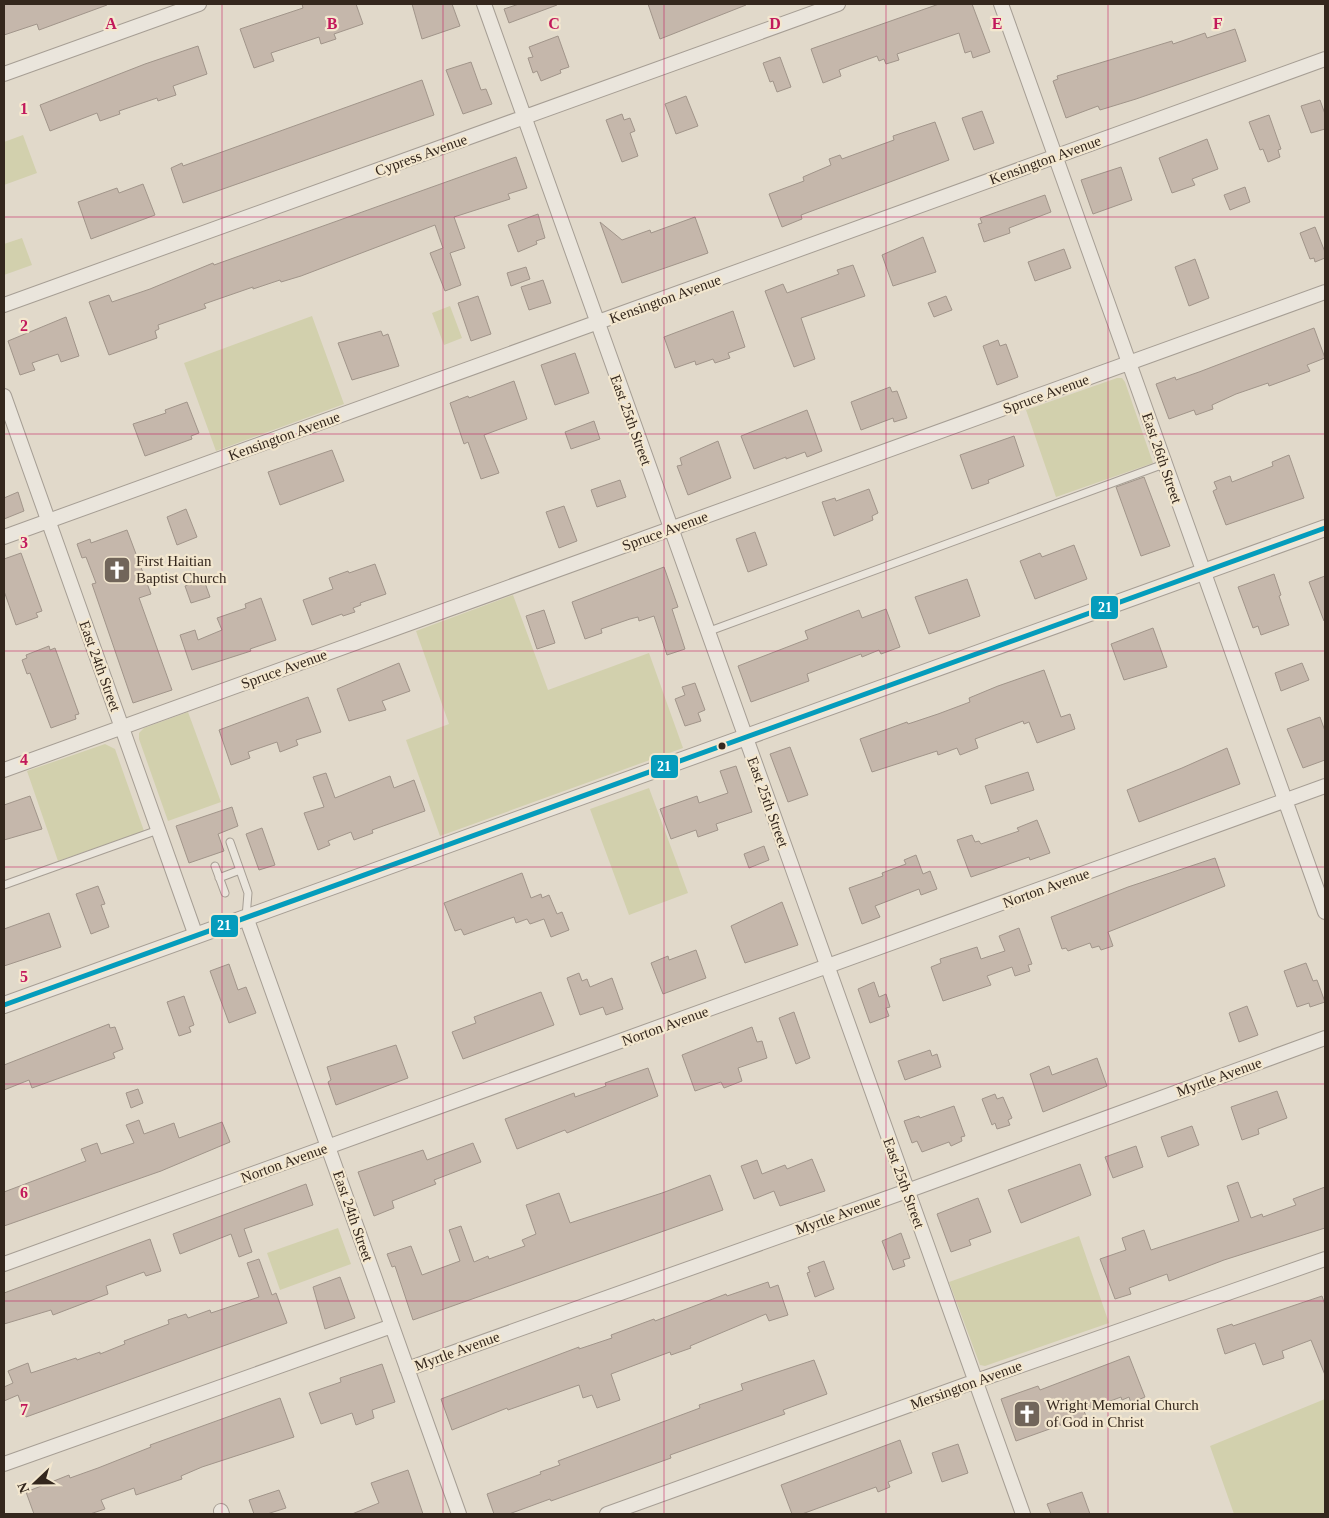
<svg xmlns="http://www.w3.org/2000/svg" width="1329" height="1518" viewBox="0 0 1329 1518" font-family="Georgia,serif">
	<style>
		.green { fill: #d2d0ad }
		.building { fill: #c5b7ab; stroke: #a1958a }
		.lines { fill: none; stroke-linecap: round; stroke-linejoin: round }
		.service-casing { stroke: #a69e94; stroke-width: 9 }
		.minor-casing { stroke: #a69e94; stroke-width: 16 }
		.tertiary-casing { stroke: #a69e94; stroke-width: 18 }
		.service { stroke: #eae5dc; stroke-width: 7 }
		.minor { stroke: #eae5dc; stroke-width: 14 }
		.tertiary { stroke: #eae5dc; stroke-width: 16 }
		.bus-1-casing { stroke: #f3e7cf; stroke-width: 9 }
		.bus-1 { stroke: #059cbc; stroke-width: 5 }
		.grid { fill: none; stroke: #c2185b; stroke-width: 1; stroke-opacity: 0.55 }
		.bus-dot { fill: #34271d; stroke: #f3e7cf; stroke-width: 2 }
		.labels { text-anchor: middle; stroke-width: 4.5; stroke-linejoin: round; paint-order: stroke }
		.street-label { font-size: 15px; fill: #34271d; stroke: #f3e7cf }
		.poi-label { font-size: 15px; fill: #34271d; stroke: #f3e7cf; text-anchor: start }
		.grid-label { font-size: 16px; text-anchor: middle; font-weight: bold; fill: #c2185b; stroke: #f3e7cf; stroke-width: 4.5; stroke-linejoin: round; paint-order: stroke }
		.line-badge { stroke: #f3e7cf; stroke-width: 2 }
		.badge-label { font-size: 14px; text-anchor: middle; font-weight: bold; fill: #fff }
	</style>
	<rect width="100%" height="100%" fill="#e1d9ca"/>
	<path class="green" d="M23 135 37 173 4 185V142Z
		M22 238 32 265 4 275V244Z
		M450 306 462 338 444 345 432 313Z
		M312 316 344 404 216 451 184 363Z
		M1117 378H1122L1125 382 1153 463 1056 497 1026 410Z
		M513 595 548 690 649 653 683 748 440 836 406 740 449 724 416 631Z
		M188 712 221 802 168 821 139 739V733L144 728Z
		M105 744 115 749 144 831 58 861 27 771Z
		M649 788 688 893 629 915 590 809Z
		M338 1228 351 1264 280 1290 267 1253Z
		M1079 1236 1109 1323 985 1366 980 1365 949 1282Z
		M1325 1399V1514H1234L1210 1446Z"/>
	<path class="building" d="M4 4H107V5L39 30 37 24 4 35Z
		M302 4H356L363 24 334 34 336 39 321 44 319 37 271 53 274 61 254 68 240 29 303 8Z
		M412 4H452L460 26 422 39Z
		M519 4H557V5L509 23 504 9Z
		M648 4H746V5L660 39Z
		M939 4H972L990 52 973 58 971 51 965 53 959 33 897 54 899 60 886 64 884 59 879 61 877 56 852 65 839 70 841 76 823 83 811 49Z
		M1235 29 1246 61 1136 99 1100 110 1098 106 1066 118 1053 81 1058 79 1057 76 1172 41 1173 44 1205 33 1207 38Z
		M558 36 569 67 560 70 561 73 541 81 537 71 533 73 528 58 533 57 529 47Z
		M198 46 207 74 173 86 176 95 158 101 157 98 119 111 120 114 100 121 97 113 50 131 40 105 145 64Z
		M780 57 791 87 777 92 773 81 770 82 763 63Z
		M471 62 481 90 486 89 492 104 463 114 446 70Z
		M422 80 434 115 183 203 171 168 182 163 183 166Z
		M686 96 698 126 676 134 665 104Z
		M1320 100 1325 114V129L1311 133 1301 106Z
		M982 111 994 143 974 150 962 118Z
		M622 114 624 120 630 118 635 131 630 133 638 156 622 162 606 120Z
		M1269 115 1281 149 1278 150 1280 157 1268 162 1263 149 1260 150 1249 122Z
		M935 122 949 160 801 215 802 219 782 227 769 194 804 181 803 177 831 165 829 159 840 155 842 159 894 140 893 136Z
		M1207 139 1218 169 1192 179 1195 185 1172 193 1159 158Z
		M516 157 527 188 508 194 510 199 454 217 465 248 450 253 461 285 445 291 430 253 443 248 435 225 301 276 281 282 280 280 253 289V287L204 304 206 308 158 325 159 329 155 331 157 338 109 355 89 302 109 295 112 302 150 289 213 263 214 265Z
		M1121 167 1132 200 1093 214 1081 180Z
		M143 184 155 215 91 239 78 202 117 188 119 193Z
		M1245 187 1250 202 1230 210 1224 195Z
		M1045 195 1051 212 1009 228 1010 233 984 242 978 224 982 223 980 218Z
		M538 214 545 238 536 241 537 244 518 252 508 225Z
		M695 217 708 253 622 283 600 222 622 240 650 230 651 233Z
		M1315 227 1325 252V258L1315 262 1314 258 1310 259 1300 233Z
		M923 237 936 272 893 286 882 255Z
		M1064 249 1071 268 1035 281 1028 262Z
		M1195 259 1209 298 1189 306 1175 267Z
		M853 265 865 296 801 318 815 359 794 367 765 291 783 284 787 293 839 274 837 270Z
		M526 267 530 279 511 286 507 273Z
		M543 280 551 303 529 310 521 287Z
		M478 296 491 334 471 341 458 303Z
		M946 296 952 310 934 317 928 303Z
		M733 311 745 347 728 353 730 358 715 363 713 359 696 365 695 361 675 368 664 337Z
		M66 317 79 356 61 362 58 354 32 363 35 370 20 375 8 341Z
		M1314 328 1325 358 1307 365 1310 371 1269 386 1268 383 1236 394 1212 405 1213 409 1196 415 1194 410 1169 419 1156 384 1175 377 1176 380 1199 372Z
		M381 331 383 336 388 334 399 366 352 380 338 343Z
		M998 340 1000 346 1006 344 1018 377 997 385 983 346Z
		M575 353 589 393 555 405 541 365Z
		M514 381 527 419 484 435 499 473 481 479 468 442 464 444 450 403 468 396 469 398Z
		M890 387 892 392 897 391 907 418 894 422 893 418 861 430 851 402Z
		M187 402 199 433 191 436 192 439 145 456 133 424 166 413 165 410Z
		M807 410 822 451 807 457 805 452 786 459V457L754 469 741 436Z
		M594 421 600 439 571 449 565 432Z
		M1014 436 1024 466 988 480 989 483 972 489 960 455Z
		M718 441 731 478 688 495 677 466 682 465 680 458Z
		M332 450 344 481 280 505 268 472Z
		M1289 455 1304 498 1226 525 1213 491 1217 489 1214 482 1230 476 1232 482 1273 466 1272 462Z
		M1144 477 1170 546 1141 556 1116 487Z
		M620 480 626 497 597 507 591 490Z
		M869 489 878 513 872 516 873 520 834 536 822 502 835 498 836 501Z
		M18 492 24 511 4 519V498Z
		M564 506 577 541 559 548 546 512Z
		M186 509 197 537 177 545 167 517Z
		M127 530 151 594 139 598 172 690 133 703 92 584 96 583 86 557 82 558 77 544 90 539 91 543Z
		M755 532 767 565 748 572 736 539Z
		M1074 545 1087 579 1035 599 1020 561 1040 553 1042 557Z
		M21 553 42 611 36 613 38 617 16 625 4 591V559Z
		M375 564 386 594 360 603 361 605 353 608 355 612 343 616 342 614 312 625 303 600 333 589 329 578 348 571 349 573Z
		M664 567 678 607 672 609 685 649 667 655 654 616 639 621 638 617 630 619 601 629 602 633 585 639 572 602Z
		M1274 574 1281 595 1279 596 1289 625 1261 635 1258 626 1253 628 1238 587Z
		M1325 576V621H1324L1309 582Z
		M967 579 980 616 929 634 915 597Z
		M204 580 210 597 191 603 185 586Z
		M261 598 276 640 250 649 251 651 192 670 180 635 195 630 198 640 222 630 217 618 246 608 245 604Z
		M886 609 900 647 881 654 879 650 862 657 861 654 807 674 809 681 751 702 738 666 808 639 805 631 859 610 862 618Z
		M544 610 555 643 537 649 526 616Z
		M1153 628 1167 667 1124 680 1111 644Z
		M49 646 50 650 55 648 79 714 75 715 76 719 51 728 30 673 27 674 22 660 27 658 26 655Z
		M399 663 410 691 382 701 386 710 349 721 337 689Z
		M1302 663 1309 680 1281 691 1275 673Z
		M1044 670 1061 717 1070 714 1075 729 1037 743 1029 722 1024 724 1023 721 975 739 978 748 960 755 957 748 938 755 937 751 872 772 860 739 907 722 908 724 938 714 970 702 969 698 998 686Z
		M695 683 705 710 698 713 701 721 685 726 675 699 685 695 682 687Z
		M308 697 321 732 296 740 298 745 280 752 277 742 248 752 250 758 231 765 219 730Z
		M1320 717 1325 731V760L1303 768 1287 729Z
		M790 747 808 795 788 802 770 754Z
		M1227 748 1240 784 1139 822 1127 790 1182 768Z
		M736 766 752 812 716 824 718 830 698 837 696 830 671 839 660 809 697 796 699 803 728 793 720 771Z
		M1028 772 1034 790 991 804 985 786Z
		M326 773 335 798 390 776 394 788 414 780 425 811 372 830 373 833 354 840 351 832 328 841 330 845 318 850 304 813 324 807 313 777Z
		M30 796 42 829 4 840V805Z
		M232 807 238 826 218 834 224 851 189 863 176 826Z
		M1037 820 1050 853 1030 860 1029 857 971 877 957 840 972 835 975 842 979 841 981 844 1019 831 1017 828Z
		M262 828 275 865 259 870 246 834Z
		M764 846 769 860 749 868 744 854Z
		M916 855 923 874 930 871 937 889 921 895 919 889 875 906 880 917 862 924 849 888 883 876 882 873 906 864 904 860Z
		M1215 858 1225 886 1108 932 1113 946 1101 950 1099 946 1092 948 1090 943 1068 951 1066 948 1062 949 1051 917 1128 887Z
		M522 873 531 898 541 894 542 898 549 895 557 914 562 912 569 930 551 937 544 919 530 924 527 919 516 923 514 917 464 935 461 929 455 931 444 903Z
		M98 886 105 904 101 905 109 927 91 934 76 894Z
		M782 902 798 945 745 963 731 926Z
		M49 913 61 947 4 966V929Z
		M1019 928 1032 964 1028 965 1030 971 1015 976 1012 967 987 976 991 985 943 1001 931 967 941 963 940 959 977 947 981 959 1005 951 999 936Z
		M696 950 706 978 663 994 651 963 668 956 669 960Z
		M1306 963 1313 981 1317 980 1325 1002 1310 1007 1309 1003 1297 1007 1284 971Z
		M229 964 238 990 246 987 256 1013 229 1023 210 971Z
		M579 973 582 981 587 979 590 987 612 978 623 1009 606 1015 603 1007 580 1015 567 978Z
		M874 982 879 997 886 994 890 1007 886 1008 889 1016 870 1023 858 989Z
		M541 992 554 1025 463 1059 452 1032 476 1023 474 1017Z
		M184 996 194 1025 189 1027 191 1032 179 1036 167 1002Z
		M1247 1006 1258 1035 1239 1042 1229 1013Z
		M794 1012 810 1058 796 1064 779 1018Z
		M109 1024 110 1028 115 1027 123 1049 113 1053 115 1058 32 1088 29 1080 4 1090V1065Z
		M752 1027 757 1042 762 1041 767 1058 738 1068 742 1081 724 1088 721 1082 695 1091 682 1055Z
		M396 1045 408 1078 336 1105 328 1082 331 1080 327 1067Z
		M930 1050 932 1056 937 1054 941 1067 905 1080 898 1061Z
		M1097 1058 1107 1086 1043 1112 1030 1074 1049 1066 1052 1075Z
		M648 1068 658 1096 567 1133 565 1130 517 1149 505 1119 574 1093 575 1097 606 1086 605 1083Z
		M138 1089 143 1103 131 1108 126 1093Z
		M1277 1091 1287 1118 1258 1129 1259 1134 1242 1140 1231 1107Z
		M995 1094 997 1099 1003 1097 1012 1118 1008 1120 1010 1125 997 1129 995 1123 992 1125 982 1099Z
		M954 1106 965 1136 961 1137 962 1141 951 1146 949 1142 922 1152 917 1141 912 1143 904 1121 919 1116 920 1118Z
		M139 1120 144 1134 174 1123 179 1138 222 1122 230 1142 161 1171 4 1226V1192L86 1161 81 1149 97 1143 101 1154 134 1143 126 1125Z
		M1192 1126 1199 1145 1168 1157 1161 1137Z
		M473 1143 481 1162 434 1180 436 1184 392 1201 394 1208 374 1216 358 1172 423 1150 427 1160Z
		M1136 1146 1143 1167 1113 1178 1105 1157Z
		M812 1159 825 1191 780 1206 774 1191 754 1199 741 1166 757 1160 762 1174 785 1165 787 1169Z
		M1080 1164 1091 1195 1021 1223 1008 1190Z
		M710 1175 723 1210 413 1320 395 1266 392 1267 387 1254 411 1246 422 1275 460 1261 449 1230 461 1226 474 1262 488 1256 489 1259 525 1246 522 1240 536 1234 526 1205 559 1193 570 1223 662 1193Z
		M1238 1182 1251 1218 1262 1214 1263 1217 1296 1205 1293 1199 1325 1187V1228L1224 1260 1169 1281 1167 1274 1129 1288 1131 1294 1115 1299 1100 1259 1126 1250 1122 1238 1144 1230 1151 1250 1239 1221 1227 1186Z
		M306 1184 313 1205 244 1229 252 1252 239 1257 231 1234 180 1254 173 1234Z
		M978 1198 991 1232 969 1240 971 1245 951 1252 937 1214Z
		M901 1233 910 1258 903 1260 905 1266 893 1270 882 1241Z
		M150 1239 161 1271 146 1276 144 1272 106 1286 108 1294 53 1315 51 1310 4 1324V1293Z
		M259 1259 272 1295 276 1293 287 1323 26 1417 18 1395 4 1401V1387L13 1383 8 1371 28 1363 31 1373 76 1358 77 1360 100 1352V1354L125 1344 124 1341 169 1324 168 1320 186 1314 188 1318 210 1310 211 1313 259 1297 247 1263Z
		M824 1261 834 1289 815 1297 807 1273 810 1272 808 1267Z
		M340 1277 355 1318 325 1329 313 1287Z
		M768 1282 770 1288 778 1285 788 1315 769 1321 766 1314 690 1346 691 1348 671 1355 670 1352 611 1374 620 1400 597 1408 592 1395 583 1398 579 1385 508 1410 507 1408 452 1430 441 1399 579 1347V1349L612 1338 611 1335 654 1319 655 1321 726 1294 727 1296Z
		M1322 1296 1325 1305V1375L1311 1340 1282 1351 1284 1358 1263 1365 1255 1343 1225 1354 1217 1329 1232 1324 1233 1326Z
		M1129 1356 1145 1397 1131 1403 1129 1397 1122 1400 1121 1397 1084 1411 1086 1416 1016 1441 1001 1399 1038 1386 1040 1390Z
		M814 1360 827 1394 783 1410 785 1414 670 1455 671 1458 551 1501 550 1499 509 1514H494L487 1494 541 1474 540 1472 560 1465 558 1461 700 1408 699 1405 743 1390 741 1384Z
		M382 1364 395 1402 372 1410 374 1418 356 1425 352 1413 321 1424 309 1393 341 1382 340 1378Z
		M280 1398 294 1437 202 1467 181 1476 182 1479 136 1495 134 1488 101 1500 105 1509 90 1514H34L26 1492 69 1475 70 1478 98 1468 151 1447 150 1445Z
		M900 1440 912 1473 888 1482 890 1487 878 1492 876 1487 802 1514H792L781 1485Z
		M958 1444 968 1473 942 1482 932 1453Z
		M408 1470 423 1514H352L379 1503 371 1483Z
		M279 1490 286 1508 267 1514H254L249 1500Z
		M1082 1492 1090 1514H1051L1047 1504Z"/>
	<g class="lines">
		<g class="service-casing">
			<path id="service" d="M707 632 1164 464
				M230 842 248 893 246 917
				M215 866 225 893
				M219 878 240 870
				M4 885 158 830"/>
		</g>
		<g class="minor-casing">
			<path id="minor" d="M484 4 1023 1514
				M1001 4 1325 912
				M4 74 199 4
				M4 305 838 4
				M4 396 196 936
				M4 537 1325 59
				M4 770 1325 292
				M246 917 459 1514
				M4 1264 1325 786
				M407 1369 907 1191 1325 1038
				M4 1464 392 1326
				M221 1511 222 1514
				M607 1514 976 1381 1325 1259"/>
		</g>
		<g class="tertiary-casing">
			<path id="tertiary" d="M4 1005 1325 528"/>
		</g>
		<use href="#service" class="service"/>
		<use href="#minor" class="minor"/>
		<use href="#tertiary" class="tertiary"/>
		<g class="bus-1-casing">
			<path id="bus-1" d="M4 1005 1325 528"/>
		</g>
		<use href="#bus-1" class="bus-1"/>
	</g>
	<path class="grid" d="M222 4V1514M443 4V1514M664 4V1514M886 4V1514M1108 4V1514M4 217H1325M4 434H1325M4 651H1325M4 867H1325M4 1084H1325M4 1301H1325"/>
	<defs>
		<g id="church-square" transform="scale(1.4375)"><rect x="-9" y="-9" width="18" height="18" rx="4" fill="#71655a" stroke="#f3e7cf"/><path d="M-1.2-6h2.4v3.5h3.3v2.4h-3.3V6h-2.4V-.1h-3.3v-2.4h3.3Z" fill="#fff"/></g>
	</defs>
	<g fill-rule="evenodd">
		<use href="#church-square" x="117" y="570"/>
		<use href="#church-square" x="1027" y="1414"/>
	</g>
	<circle class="bus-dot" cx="722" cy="746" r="4.5"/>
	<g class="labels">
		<g class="street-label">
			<text transform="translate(421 155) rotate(-20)" y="5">Cypress Avenue</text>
			<text transform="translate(1045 160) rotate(-20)" y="5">Kensington Avenue</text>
			<text transform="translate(665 299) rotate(-20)" y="5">Kensington Avenue</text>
			<text transform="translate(1046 394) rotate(-20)" y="5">Spruce Avenue</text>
			<text transform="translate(631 420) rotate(70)" y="5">East 25th Street</text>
			<text transform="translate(284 436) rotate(-20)" y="5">Kensington Avenue</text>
			<text transform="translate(1162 458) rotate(71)" y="5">East 26th Street</text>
			<text transform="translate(665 531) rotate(-20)" y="5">Spruce Avenue</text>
			<text transform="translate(100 666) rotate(70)" y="5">East 24th Street</text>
			<text transform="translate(284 669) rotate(-20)" y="5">Spruce Avenue</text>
			<text transform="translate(768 802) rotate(70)" y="5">East 25th Street</text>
			<text transform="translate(1046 888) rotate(-20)" y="5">Norton Avenue</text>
			<text transform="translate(665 1026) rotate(-20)" y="5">Norton Avenue</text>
			<text transform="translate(1219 1077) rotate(-20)" y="5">Myrtle Avenue</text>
			<text transform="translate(284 1163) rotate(-20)" y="5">Norton Avenue</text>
			<text transform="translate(904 1183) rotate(70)" y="5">East 25th Street</text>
			<text transform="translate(838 1215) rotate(-20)" y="5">Myrtle Avenue</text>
			<text transform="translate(353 1216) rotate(71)" y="5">East 24th Street</text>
			<text transform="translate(457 1351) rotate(-20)" y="5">Myrtle Avenue</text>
			<text transform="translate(966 1385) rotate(-20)" y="5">Mersington Avenue</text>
		</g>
		<g class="poi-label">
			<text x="136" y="566">First Haitian<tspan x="136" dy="17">Baptist Church</tspan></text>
			<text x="1046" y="1410">Wright Memorial Church<tspan x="1046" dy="17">of God in Christ</tspan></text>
		</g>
	</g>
	<g class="grid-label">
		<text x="111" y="29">A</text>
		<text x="332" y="29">B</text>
		<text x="554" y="29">C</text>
		<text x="775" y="29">D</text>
		<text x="997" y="29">E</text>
		<text x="1218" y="29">F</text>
		<text x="24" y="114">1</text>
		<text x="24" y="331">2</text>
		<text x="24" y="548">3</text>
		<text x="24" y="765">4</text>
		<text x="24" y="982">5</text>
		<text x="24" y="1198">6</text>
		<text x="24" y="1415">7</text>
	</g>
	<g class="line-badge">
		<rect x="1090" y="595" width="29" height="25" rx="5" fill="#059cbc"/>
		<rect x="650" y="754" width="29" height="25" rx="5" fill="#059cbc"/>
		<rect x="210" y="914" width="29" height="24" rx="5" fill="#059cbc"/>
	</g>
	<g class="badge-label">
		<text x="1105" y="612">21</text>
		<text x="664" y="771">21</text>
		<text x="224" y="930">21</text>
	</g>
	<rect width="1329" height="1518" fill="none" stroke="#34271d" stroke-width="10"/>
	<g transform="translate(35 1483) rotate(248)" stroke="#f3e7cf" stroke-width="4" paint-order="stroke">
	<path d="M0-4L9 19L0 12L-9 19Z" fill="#34271d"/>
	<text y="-8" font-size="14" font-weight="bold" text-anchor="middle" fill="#34271d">N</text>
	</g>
</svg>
